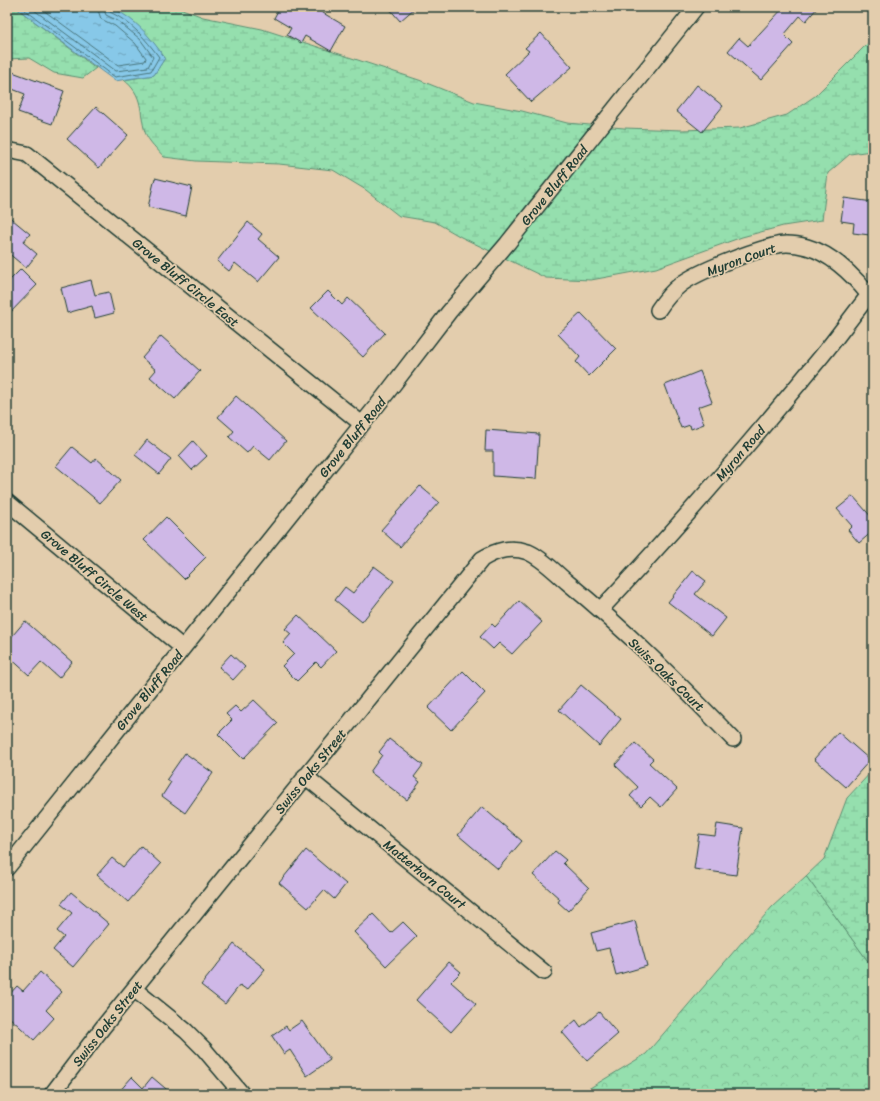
<svg xmlns="http://www.w3.org/2000/svg" width="880" height="1101" viewBox="0 0 880 1101" font-family="Sriracha,sans-serif">
	<style>
		.forest { fill: url(#forest-crowns); stroke: #5a8e71 }
		.wetland { fill: url(#wetland-marsh); stroke: #5a8e71 }
		.water { fill: url(#water-ripples); stroke: #5d90a0 }
		.lines { fill: none; stroke-linecap: round; stroke-linejoin: round }
		.shore { stroke: #49757c; stroke-width: 1 }
		.building { fill: #cfb8e7; stroke: #1f3d34 }
		.minor-casing { stroke: #1f3d34; stroke-width: 18 }
		.minor { stroke: #e3cdad; stroke-width: 15 }
		.labels { text-anchor: middle; stroke-width: 3.5; stroke-linejoin: round; paint-order: stroke }
		.street-label { font-size: 13px; fill: #1f3d34; stroke: #e3cdad }
	</style>
	<defs>
		<pattern id="forest-crowns" width="20" height="18" patternUnits="userSpaceOnUse"><rect width="20" height="18" fill="#95dfae"/><path d="M2 6a3 3 0 1 1 6 0M12 15a3 3 0 1 1 6 0" fill="none" stroke="#80c096"/></pattern>
		<pattern id="wetland-marsh" width="20" height="14" patternUnits="userSpaceOnUse"><rect width="20" height="14" fill="#95dfae"/><path d="M1 5h8M5 5V1M11 12h8M15 12V8" fill="none" stroke="#80c096"/></pattern>
		<pattern id="water-ripples" width="26" height="14" patternUnits="userSpaceOnUse"><rect width="26" height="14" fill="#87c8e8"/><path d="M2 4q2-2 4 0t4 0M15 11q2-2 4 0t4 0" fill="none" stroke="#6ea4bd"/></pattern>
	</defs>
	<rect width="100%" height="100%" fill="#e3cdad"/>
	<filter id="ink" filterUnits="userSpaceOnUse"><feTurbulence type="fractalNoise" baseFrequency=".025" numOctaves="2"/><feDisplacementMap in="SourceGraphic" scale="8" xChannelSelector="R" yChannelSelector="G"/><feConvolveMatrix kernelMatrix="1 2 1 2 8 2 1 2 1" color-interpolation-filters="sRGB"/></filter>
	<g filter="url(#ink)">
		<path class="forest" d="M806 876 873 968V1094H580L646 1054 772 907Z"/>
		<path class="wetland" d="M7 7H15L96 68 83 78 54 73 29 58 7 59Z
			M108 7H177L203 17 262 29 315 46 419 80 474 102 522 111 567 123 624 128 682 130 740 128 787 115 815 96 873 38V152L871 151 850 154 828 173 822 220 783 226 742 237 656 268 591 280 546 278 461 237 435 222 399 216 366 190 333 170 279 164 196 161 164 157C158 150 148 141 145 132 139 111 144 96 124 80L154 75 165 58C148 35 134 18 108 7Z
			M873 770V968L806 876 824 859 847 798Z"/>
		<path class="water" d="M15 7C40 7 104 1 123 14 141 25 153 41 165 58L154 75 115 81Z"/>
		<g class="lines">
			<path class="shore" d="M21 7 115 77 151 71 159 57C145 38 131 22 110 12L108 7
				M30 7 116 71 148 67 153 57 140 39 118 21 106 15 103 7
				M39 7 118 65 145 61 146 58 135 43 115 26 101 19 97 7"/>
		</g>
		<path class="building" d="M280 7H313L345 26 331 51 305 36 301 43 287 35 291 28 274 18Z
			M388 7H416L400 21Z
			M784 7H818L806 21 800 16 784 35 793 44 761 80 728 51 739 38 748 46Z
			M541 33 572 67 531 102 505 74 529 51 525 48Z
			M7 70 64 91 52 124 18 112 25 94 7 87Z
			M697 85 723 106 702 132 676 111Z
			M96 107 128 135 99 168 67 139Z
			M155 178 192 187 186 216 148 207Z
			M844 198 873 202 870 235 853 233 854 223 841 221Z
			M7 215 30 234 23 242 37 254 26 268 7 252Z
			M248 222 262 234 258 239 279 257 258 282 235 263 229 271 217 261Z
			M21 269 37 285 7 316V283Z
			M91 280 95 295 109 292 114 313 95 318 92 306 67 313 61 288Z
			M328 291 342 305 348 298 385 333 363 357 311 308Z
			M581 313 616 349 589 376 576 362 580 357 558 334Z
			M161 336 200 371 175 399 150 377 156 370 142 358Z
			M700 371 712 402 698 407 704 424 691 429 690 425 681 428 665 385Z
			M236 396 286 441 270 460 253 446 247 453 229 437 234 431 218 417Z
			M486 430 539 434 536 479 493 476V451H485Z
			M147 440 171 459 159 474 135 455Z
			M193 441 207 456 192 470 179 456Z
			M72 447 92 463 96 458 121 480 100 503 56 466Z
			M420 486 439 502 400 547 381 530Z
			M853 496 873 519V531L859 543 848 530 852 526 837 509Z
			M166 517 206 557 184 579 144 540Z
			M374 566 394 581 362 622 335 600 345 587 353 593Z
			M693 571 706 581 695 594 726 618 712 636 668 602Z
			M519 601 542 622 512 654 499 643 493 649 480 637 492 624 495 627Z
			M298 615 336 651 321 667 316 662 297 681 282 666 294 654 283 643 291 634 285 629Z
			M25 621 72 662 59 678 41 662 29 675 7 655V642Z
			M231 654 245 667 233 680 219 667Z
			M463 671 485 693 451 730 428 708Z
			M581 685 621 719 599 746 559 710Z
			M254 700 278 723 243 759 218 734 232 720 226 714 235 706 241 712Z
			M838 732 870 760 846 787 814 759Z
			M389 739 423 765 414 777 420 782 407 800 370 772 382 755 379 752Z
			M635 743 653 759 649 763 677 789 661 807 650 797 641 806 630 796 638 787 615 765Z
			M185 753 213 773 185 813 162 796 171 782 167 779Z
			M482 807 522 841 498 869 458 835Z
			M717 824 743 828 736 875 694 869 699 834 715 836Z
			M141 846 161 864 128 902 97 875 112 858 123 867Z
			M306 850 346 884 334 899 324 890 308 908 279 883Z
			M555 851 566 860 563 863 589 888 568 911 558 902 560 899 533 875Z
			M71 892 109 924 73 967 53 950 64 937 57 931 72 913 61 904Z
			M373 914 391 933 403 922 417 936 386 966 354 932Z
			M635 921 647 966 616 975 609 948 596 951 591 933Z
			M234 944 265 969 247 990 240 985 225 1004 201 985Z
			M449 962 461 972 451 982 476 1004 451 1032 416 1000Z
			M40 972 62 992 46 1010 54 1018 34 1040 7 1015V997L17 986 23 991Z
			M599 1012 618 1034 587 1061 562 1032 576 1020 581 1027Z
			M302 1021 330 1060 307 1076 290 1050 284 1054 272 1036 286 1026 289 1030Z
			M132 1077 143 1088 152 1077 172 1094H117Z"/>
		<g class="lines">
			<g class="minor-casing">
				<path id="minor" d="M7 150 27 154 362 424
					M658 310C664 301 671 292 680 285 698 271 750 252 773 246 783 243 796 244 807 247 832 254 853 275 869 295
					M7 502 183 648
					M600 610C677 529 750 443 821 357 839 335 855 312 873 290
					M305 776 544 972
					M7 868 383 398 449 312 507 244 696 7
					M134 989 186 1031 204 1049 242 1094
					M52 1094 103 1027 482 559C497 550 511 546 528 552 542 558 555 572 567 582 626 630 680 684 733 739"/>
			</g>
			<use href="#minor" class="minor"/>
		</g>
	</g>
	<g class="labels">
		<g class="street-label">
			<text transform="translate(554 185) rotate(-51)" y="5">Grove Bluff Road</text>
			<text transform="translate(741 259) rotate(-20)" y="5">Myron Court</text>
			<text transform="translate(186 282) rotate(39)" y="5">Grove Bluff Circle East</text>
			<text transform="translate(352 437) rotate(-51)" y="5">Grove Bluff Road</text>
			<text transform="translate(740 453) rotate(-49)" y="5">Myron Road</text>
			<text transform="translate(95 575) rotate(40)" y="5">Grove Bluff Circle West</text>
			<text transform="translate(667 674) rotate(44)" y="5">Swiss Oaks Court</text>
			<text transform="translate(149 690) rotate(-51)" y="5">Grove Bluff Road</text>
			<text transform="translate(310 771) rotate(-51)" y="5">Swiss Oaks Street</text>
			<text transform="translate(425 874) rotate(39)" y="5">Matterhorn Court</text>
			<text transform="translate(107 1023) rotate(-52)" y="5">Swiss Oaks Street</text>
		</g>
	</g>
	<rect width="880" height="1101" fill="none" stroke="#e3cdad" stroke-width="24"/>
	<rect x="12" y="12" width="856" height="1077" fill="none" stroke="#1f3d34" stroke-width="1.5" filter="url(#ink)"/>
</svg>
